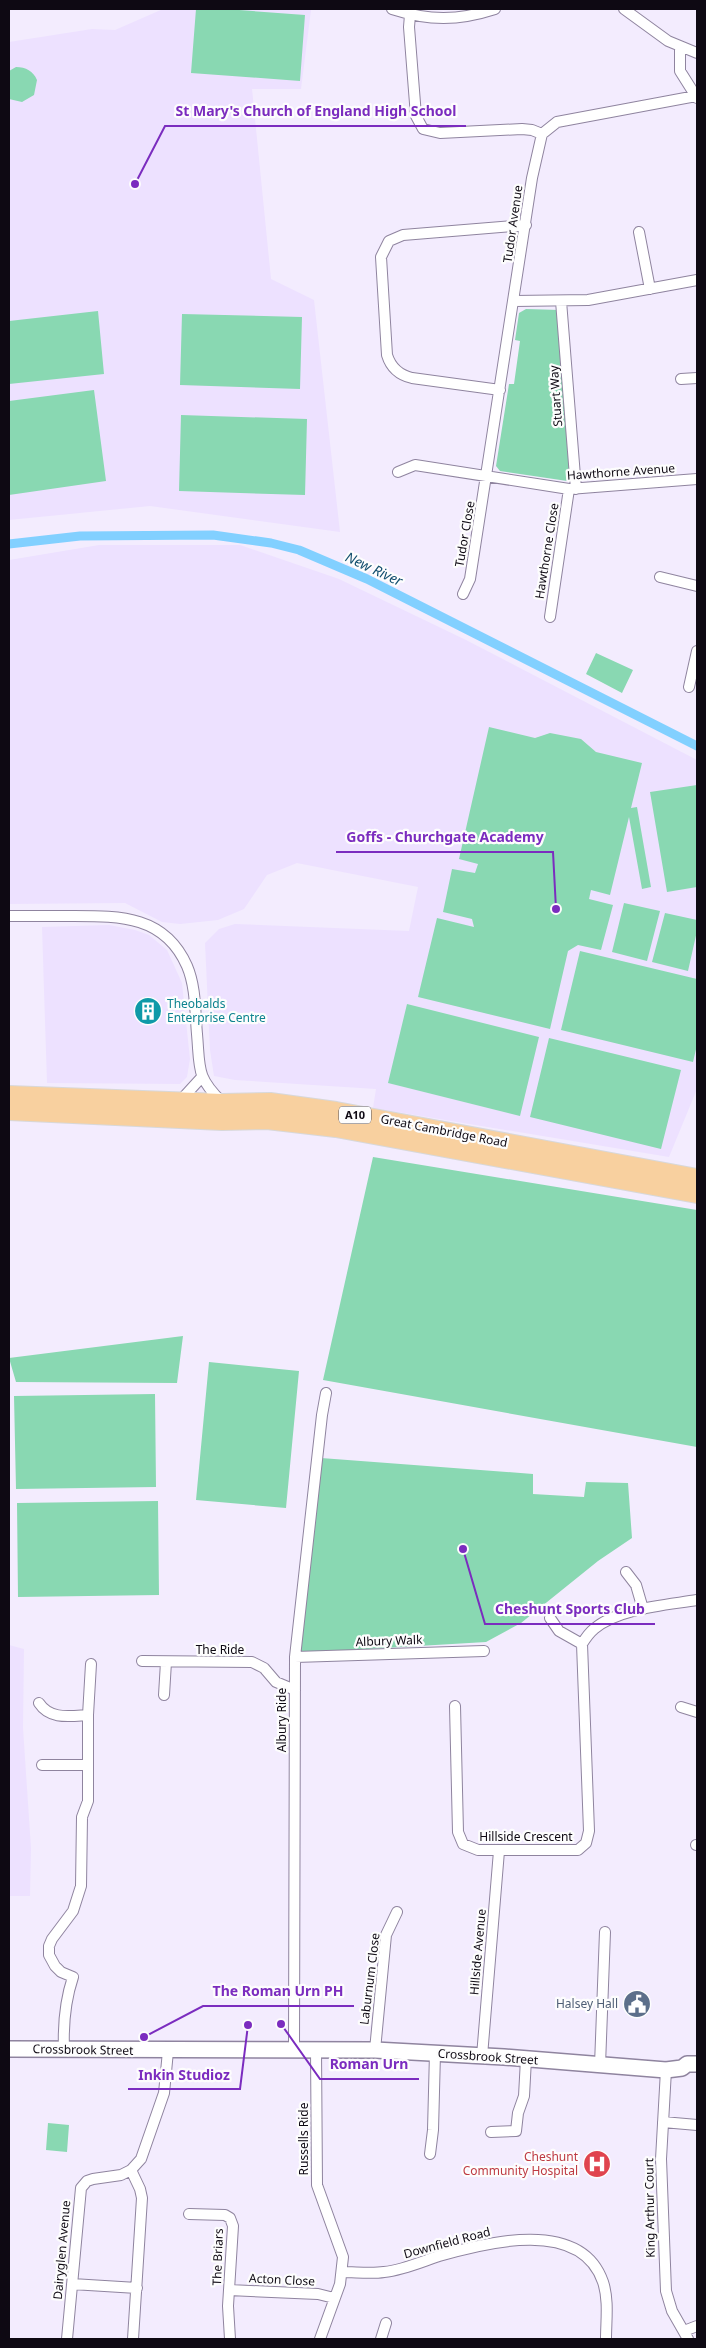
<svg xmlns="http://www.w3.org/2000/svg" width="706" height="2348" viewBox="0 0 706 2348" font-family="'Noto Sans',sans-serif">
	<style>
		.built { fill: #ede1ff }
		.green { fill: #89d8b2 }
		.lines { fill: none; stroke-linecap: round; stroke-linejoin: round }
		.canal { stroke: #82d0ff; stroke-width: 9 }
		.minor-casing { stroke: #8f849f; stroke-width: 12 }
		.secondary-casing { stroke: #8f849f; stroke-width: 18 }
		.trunk-casing { stroke: #d8d8d9; stroke-width: 20 }
		.minor { stroke: #fff; stroke-width: 10 }
		.secondary { stroke: #fff; stroke-width: 15 }
		.trunk { stroke: #f8d09f; stroke-width: 18 }
		.labels { text-anchor: middle; stroke-width: 4.5; stroke-linejoin: round; paint-order: stroke }
		.shield { fill: #fdfdfd; stroke: #565259; stroke-width: 1 }
		.shield-label { font-size: 11px; font-weight: bold; fill: #0e0913 }
		.street-label { font-size: 12px; fill: #0e0913; stroke: #fdfdfd }
		.culture-label { font-size: 12px; fill: #0d838f; stroke: #fdfdfd; text-anchor: start }
		.service-label { font-size: 12px; fill: #4e5e75; stroke: #fdfdfd; text-anchor: end }
		.health-label { font-size: 12px; fill: #be3a42; stroke: #fdfdfd; text-anchor: end }
		.water-label { font-size: 14px; font-style: italic; fill: #134f6f; stroke: #fdfdfd }
		.leader { fill: none; stroke: #7b2cbf; stroke-width: 2 }
		.callout-dot { fill: #7b2cbf; stroke: #fdfdfd; stroke-width: 2 }
		.callout-label { font-size: 14px; text-anchor: middle; font-weight: bold; fill: #7b2cbf; stroke: #fdfdfd; stroke-width: 4.5; stroke-linejoin: round; paint-order: stroke }
	</style>
	<rect width="100%" height="100%" fill="#f3ecfe"/>
	<path class="built" d="M163 9 311 10 301 89H252L271 279 314 300 340 532 150 506 9 520V42L92 29 115 30Z
		M99 545H240L339 579 466 640 697 760V1089L669 1157 373 1108 376 1089 235 1080 214 1076 210 1050 205 943 219 929 235 924 409 931 418 887 297 863 267 875 244 909 218 920 180 924 162 922 125 903 9 904V560Z
		M109 925 135 930 149 935 167 950 182 983 190 1059 187 1077 180 1084 47 1083 42 927Z
		M9 1645 24 1649 23 1728 31 1848 30 1896H9Z"/>
	<path class="green" d="M196 9H226L305 15 300 81 191 73Z
		M16 67C26 67 33 71 37 80L34 95 22 102 9 99V71Z
		M526 309 560 310 574 482 500 471 496 466 509 384H514L520 341 515 340 519 313Z
		M98 311 104 374 9 384V321Z
		M182 314 302 317 300 389 180 385Z
		M94 390 106 481 9 495V401Z
		M181 415 307 419 305 495 179 491Z
		M596 653 633 670 622 693 586 674Z
		M489 727 535 738 550 733 581 739 596 752 642 763 631 808 637 807 651 887 642 889 629 817 610 895 591 890 589 899 613 905 601 950 578 945 568 951 550 1029 418 997 437 918 474 927 472 919 443 912 452 869 475 873 478 864 459 859Z
		M697 785V887L667 892 650 792Z
		M624 903 660 911 647 961 612 952Z
		M665 913 697 920V931L688 971 652 962Z
		M580 951 697 979V1045L693 1062 561 1030Z
		M407 1004 539 1037 520 1116 388 1083Z
		M549 1038 681 1070 661 1149 530 1117Z
		M373 1157 697 1210V1447L323 1380Z
		M183 1336 177 1383 16 1382 9 1358Z
		M209 1362 299 1371 286 1508 196 1500Z
		M155 1394 156 1487 16 1489 14 1396Z
		M321 1458 533 1474V1494L584 1497 586 1482 628 1483 632 1538 598 1561 521 1623 486 1642 300 1653Z
		M158 1501 159 1595 18 1597 17 1503Z
		M48 2123 69 2125 67 2152 46 2150Z"/>
	<g class="lines">
		<path class="canal" d="M9 544 80 536 213 535 271 543 299 550 367 579 697 746"/>
		<g class="minor-casing">
			<path id="minor" d="M392 9C429 21 458 21 495 9
				M624 9 668 41 697 53
				M410 15 409 27 416 116 423 129 440 133 522 129 532 130 542 134
				M680 47V71L697 98
				M639 232 650 289
				M514 301 588 300 697 280
				M561 301 576 489
				M681 379 697 378
				M500 390 412 378C399 375 391 368 387 355L381 257 389 241 403 235 526 225
				M398 472 415 465 569 489 697 479
				M660 577 697 586
				M463 594 470 579 532 178 542 134 557 122 696 96
				M550 617 569 489
				M689 687 697 651
				M9 916C30 916 52 916 74 916 121 916 165 916 187 966 196 987 195 1012 197 1034 200 1068 196 1077 222 1102
				M180 1101 201 1078
				M626 1572 636 1585 643 1609
				M550 1618 559 1631 582 1644C585 1639 589 1633 594 1629 618 1608 667 1605 697 1600
				M295 1657 484 1651
				M142 1661 252 1662 264 1668 276 1682 295 1690
				M164 1695 166 1662
				M39 1703C50 1720 70 1716 88 1715
				M455 1706 458 1832 463 1844 478 1850H578L586 1843 589 1831 582 1644
				M681 1707 697 1712
				M42 1765H88
				M696 1845H697
				M64 2049C63 2024 65 2001 73 1977L61 1972 55 1966 49 1955V1946L52 1939 73 1911 81 1886 82 1817 88 1801V1715L91 1664
				M294 2049 295 1657 322 1415 326 1393
				M316 2050 317 2185 343 2257 340 2284 320 2339
				M375 2050 386 1935 397 1912
				M482 2056 499 1851
				M600 2065 605 1932
				M666 2070 661 2159 666 2291 672 2311 688 2339
				M663 2122 697 2125
				M491 2132 516 2131 518 2113 524 2096 526 2059
				M430 2154 433 2130 435 2053
				M131 2170 140 2189 142 2198 133 2339
				M189 2214 225 2215 230 2218 233 2226 228 2306 230 2339
				M342 2272C356 2272 371 2274 384 2272 403 2270 421 2262 439 2256 487 2242 581 2218 603 2282 609 2300 606 2321 606 2339
				M72 2284 137 2288
				M229 2290 318 2294 334 2298
				M684 2331 697 2326
				M67 2339 81 2188 87 2181 93 2179 121 2175 131 2170 141 2159 164 2093 168 2051
				M381 2339 386 2323"/>
		</g>
		<g class="secondary-casing">
			<path id="secondary" d="M9 2049 375 2050 504 2057 666 2070 682 2068 687 2064H697"/>
		</g>
		<g class="trunk-casing">
			<path id="trunk" d="M9 1095 222 1103 270 1102 336 1111 697 1178
				M9 1111 222 1121 267 1120 336 1128 697 1194"/>
		</g>
		<use href="#minor" class="minor"/>
		<use href="#secondary" class="secondary"/>
		<use href="#trunk" class="trunk"/>
	</g>
	<defs>
		<g id="building-disc" transform="scale(1.4375)"><circle r="9.5" fill="#0f9aa8" stroke="#fdfdfd"/><path d="M-4-6H4V6H1V3H-1V6H-4ZM-2.5-4.3h1.7v1.8h-1.7ZM.8-4.3h1.7v1.8H.8ZM-2.5-1h1.7V.8h-1.7ZM.8-1h1.7V.8H.8Z" fill="#fff"/></g>
		<g id="civic-disc" transform="scale(1.4375)"><circle r="9.5" fill="#5c6f8a" stroke="#fdfdfd"/><path d="M-.6-6.5H3V-4.5H.6V-3L4-1V1h2V6H-6V1h2V-1L-.6-3ZM-1.2 2.5V6h2.4V2.5Z" fill="#fff"/></g>
		<g id="hospital-disc" transform="scale(1.4375)"><circle r="9.5" fill="#e0444e" stroke="#fdfdfd"/><path d="M-5-5h3v3.5h4V-5h3V5h-3V1.5h-4V5h-3Z" fill="#fff"/></g>
	</defs>
	<g fill-rule="evenodd">
		<use href="#building-disc" x="148" y="1011"/>
		<use href="#civic-disc" x="637" y="2004"/>
		<use href="#hospital-disc" x="597" y="2164"/>
	</g>
	<g class="labels">
		<rect class="shield" x="339" y="1106.5" width="32" height="17" rx="4"/>
		<g class="shield-label">
			<text x="355" y="1119">A10</text>
		</g>
		<g class="street-label">
			<text transform="translate(513 224) rotate(-82)" y="4">Tudor Avenue</text>
			<text transform="translate(556 396) rotate(-94)" y="4">Stuart Way</text>
			<text transform="translate(621 472) rotate(-4)" y="4">Hawthorne Avenue</text>
			<text transform="translate(465 534) rotate(-80)" y="4">Tudor Close</text>
			<text transform="translate(547 551) rotate(-81)" y="4">Hawthorne Close</text>
			<text transform="translate(444 1131) rotate(11)" y="4">Great Cambridge Road</text>
			<text transform="translate(389 1641) rotate(-2)" y="4">Albury Walk</text>
			<text x="220" y="1654">The Ride</text>
			<text transform="translate(282 1720) rotate(-90)" y="4">Albury Ride</text>
			<text x="526" y="1841">Hillside Crescent</text>
			<text transform="translate(478 1952) rotate(-85)" y="4">Hillside Avenue</text>
			<text transform="translate(370 1979) rotate(-83)" y="4">Laburnum Close</text>
			<text transform="translate(83 2050) rotate(1)" y="4">Crossbrook Street</text>
			<text transform="translate(488 2057) rotate(4)" y="4">Crossbrook Street</text>
			<text transform="translate(304 2139) rotate(-90)" y="4">Russells Ride</text>
			<text transform="translate(650 2208) rotate(-91)" y="4">King Arthur Court</text>
			<text transform="translate(447 2243) rotate(-15)" y="4">Downfield Road</text>
			<text transform="translate(62 2250) rotate(-85)" y="4">Dairyglen Avenue</text>
			<text transform="translate(218 2257) rotate(-88)" y="4">The Briars</text>
			<text transform="translate(282 2280) rotate(3)" y="4">Acton Close</text>
		</g>
		<g class="culture-label">
			<text x="167" y="1008">Theobalds<tspan x="167" dy="14">Enterprise Centre</tspan></text>
		</g>
		<g class="service-label">
			<text x="618" y="2008">Halsey Hall</text>
		</g>
		<g class="health-label">
			<text x="578" y="2161">Cheshunt<tspan x="578" dy="14">Community Hospital</tspan></text>
		</g>
		<g class="water-label">
			<text transform="translate(374 569) rotate(25)" y="5">New River</text>
		</g>
	</g>
	<path class="leader" d="M135 184L165 126H466M556 909L553 852H336M463 1549L485 1624H655M144 2037L203 2006H354M281 2024L320 2079H419M248 2025L240 2089H128"/>
	<g class="callout-dot">
		<circle cx="135" cy="184" r="5"/>
		<circle cx="556" cy="909" r="5"/>
		<circle cx="463" cy="1549" r="5"/>
		<circle cx="144" cy="2037" r="5"/>
		<circle cx="281" cy="2024" r="5"/>
		<circle cx="248" cy="2025" r="5"/>
	</g>
	<g class="callout-label">
		<text x="316" y="116">St Mary's Church of England High School</text>
		<text x="445" y="842">Goffs - Churchgate Academy</text>
		<text x="570" y="1614">Cheshunt Sports Club</text>
		<text x="278" y="1996">The Roman Urn PH</text>
		<text x="369" y="2069">Roman Urn</text>
		<text x="184" y="2080">Inkin Studioz</text>
	</g>
	<rect width="706" height="2348" fill="none" stroke="#0e0913" stroke-width="20"/>
</svg>
